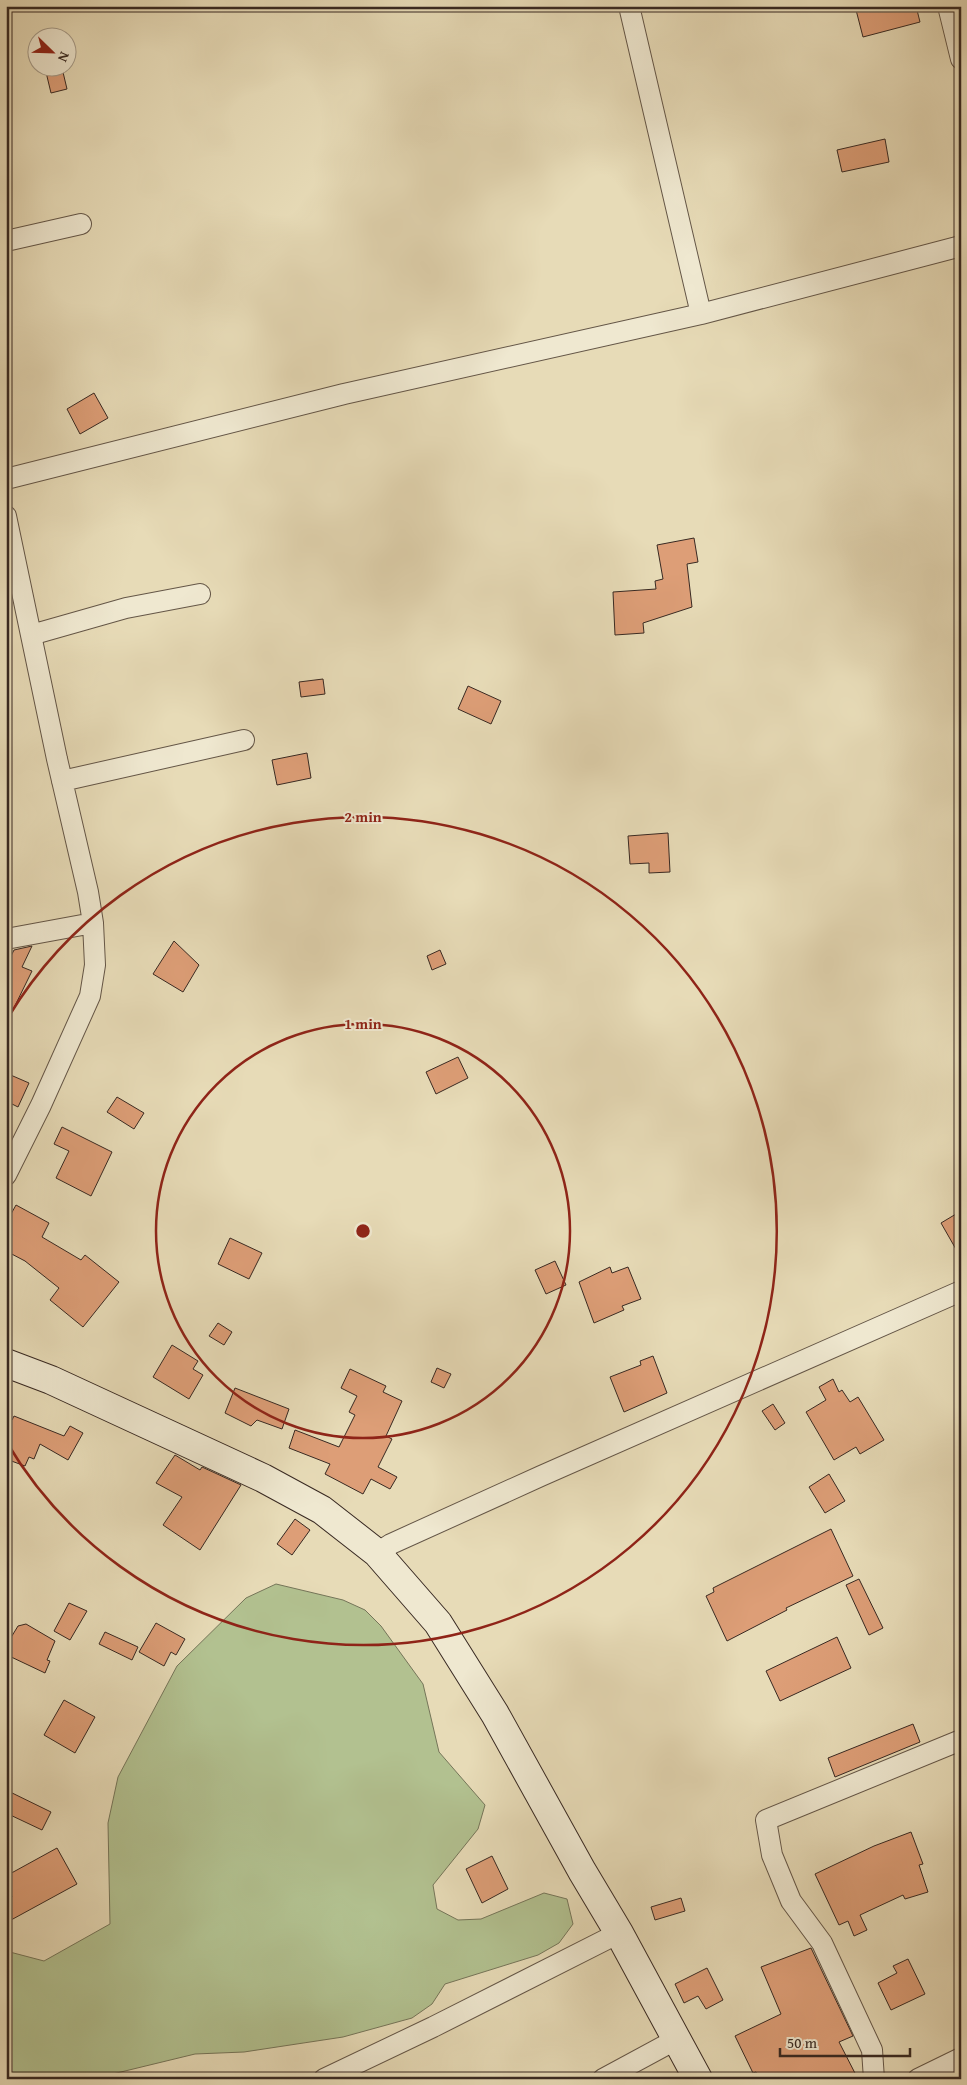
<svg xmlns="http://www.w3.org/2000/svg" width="967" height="2085" viewBox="0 0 967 2085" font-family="'Gentium Book Plus',serif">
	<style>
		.green { fill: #b2c190; stroke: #757559 }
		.building { fill: #dd9e77; stroke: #382922 }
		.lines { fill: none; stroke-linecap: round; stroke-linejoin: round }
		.minor-casing { stroke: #645647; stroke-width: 22 }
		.secondary-casing { stroke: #382922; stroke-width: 30 }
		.minor { stroke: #efe8d0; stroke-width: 20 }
		.secondary { stroke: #efe8d0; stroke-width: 28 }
		.ring { fill: none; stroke: #8f2418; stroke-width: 2.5 }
		.centre { fill: #8f2418; stroke: #efe8d0; stroke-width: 2.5 }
		.ring-label { font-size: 15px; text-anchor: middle; font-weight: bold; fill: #8f2418; stroke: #efe8d0; stroke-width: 4; stroke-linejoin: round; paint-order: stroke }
	</style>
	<rect width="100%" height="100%" fill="#e7dbb7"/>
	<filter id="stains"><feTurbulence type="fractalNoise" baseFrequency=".004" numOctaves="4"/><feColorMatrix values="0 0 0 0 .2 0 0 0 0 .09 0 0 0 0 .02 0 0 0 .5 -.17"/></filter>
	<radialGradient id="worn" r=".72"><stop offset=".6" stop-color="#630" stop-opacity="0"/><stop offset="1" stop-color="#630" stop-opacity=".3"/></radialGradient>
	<path class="green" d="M276 1584 343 1600 365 1610 381 1626 423 1684 439 1752 485 1805 478 1829 433 1885 437 1909 458 1920 481 1919 544 1893 567 1899 573 1924 559 1943 538 1955 445 1984 432 2004 412 2018 343 2037 244 2052 195 2054 92 2079H6V1951L44 1961 110 1924 108 1823 118 1777 177 1666 246 1598Z"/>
	<path class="building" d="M855 6H916L920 22 863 37Z
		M45 68H62L67 89 51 93Z
		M885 139 889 162 842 172 837 150Z
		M94 393 108 418 80 434 67 409Z
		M694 538 698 562 687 564 692 607 643 623 644 633 615 635 613 592 656 589 655 581 663 579 657 545Z
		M323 679 325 694 301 697 299 682Z
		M468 686 501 701 491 724 458 709Z
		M307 753 311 778 277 785 272 760Z
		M668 833 670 872 649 873V863L630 864 628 836Z
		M174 941 199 965 183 992 153 974Z
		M32 946 22 967 32 971 6 1024V966L14 950Z
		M440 950 446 964 432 970 427 956Z
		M458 1057 468 1078 436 1094 426 1072Z
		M6 1073 29 1083 18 1107 6 1101Z
		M117 1097 144 1113 134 1129 107 1112Z
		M62 1127 112 1152 91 1196 56 1178 69 1151 54 1144Z
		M16 1205 49 1223 42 1237 81 1260 85 1255 119 1282 83 1327 50 1300 59 1288 25 1261 6 1251V1223Z
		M961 1211V1258L941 1223Z
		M230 1238 262 1253 249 1279 218 1264Z
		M555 1261 566 1285 546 1294 535 1270Z
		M610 1267 612 1273 628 1267 641 1299 622 1306 624 1310 594 1323 579 1282Z
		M218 1323 232 1332 224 1345 209 1336Z
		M172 1345 198 1361 193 1369 203 1375 189 1399 153 1377Z
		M653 1356 667 1393 624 1412 610 1377 641 1365 640 1361Z
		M437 1368 451 1374 444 1388 431 1382Z
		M350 1369 386 1386 383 1392 402 1401 386 1436 392 1439 378 1467 397 1477 390 1489 371 1479 363 1494 325 1474 330 1464 289 1448 295 1430 339 1447 355 1415 349 1412 357 1396 341 1388Z
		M833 1379 839 1392 842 1390 850 1402 858 1397 884 1440 860 1454 856 1447 834 1460 806 1412 826 1400 819 1387Z
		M235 1388 289 1409 282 1429 257 1420 251 1426 225 1413Z
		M773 1404 785 1423 775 1430 762 1411Z
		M14 1416 64 1436 70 1426 83 1433 68 1460 40 1444 34 1459 29 1457 25 1466 6 1459V1418L12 1420Z
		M175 1455 200 1470 202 1467 241 1485 200 1550 163 1525 182 1497 156 1483Z
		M829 1474 845 1501 825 1513 809 1487Z
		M295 1519 310 1530 292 1555 277 1544Z
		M831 1529 853 1576 786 1608 787 1610 727 1641 706 1596 714 1592 713 1588Z
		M859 1579 883 1628 869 1635 846 1585Z
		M69 1603 87 1611 70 1640 54 1631Z
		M156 1623 185 1639 176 1655 171 1652 164 1666 139 1652Z
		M26 1624 55 1641 47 1660 50 1661 45 1673 7 1655 11 1647 7 1644 18 1626Z
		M105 1632 138 1647 132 1660 99 1644Z
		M837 1637 851 1668 780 1701 766 1671Z
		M64 1700 95 1717 75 1753 44 1735Z
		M913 1724 920 1742 835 1777 828 1758Z
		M6 1790 51 1812 42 1830 6 1813Z
		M911 1832 923 1864 919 1865 928 1892 905 1899 903 1895 860 1915 867 1930 854 1936 848 1921 839 1925 815 1874 874 1846Z
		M57 1848 77 1884 11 1920 6 1911V1900L12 1897 6 1885V1876Z
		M492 1856 508 1889 482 1903 466 1869Z
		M681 1898 685 1911 655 1920 651 1907Z
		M811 1948 853 2036 839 2042 858 2079H759L756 2072 753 2073 735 2036 781 2014 761 1967Z
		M908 1959 925 1994 891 2010 878 1983 897 1973 893 1966Z
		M707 1968 723 2000 706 2009 698 1996 684 2003 675 1984Z"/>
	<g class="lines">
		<g class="minor-casing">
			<path id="minor" d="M629 6 701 314 961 246
				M948 6 961 59
				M6 241 81 224
				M6 479 344 394 701 314
				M6 516 57 759 88 892 93 923 95 965 90 996 41 1105 6 1175
				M31 635 126 608 200 594
				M62 781 244 740
				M6 939 93 923
				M377 1553 391 1544 541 1476 961 1291
				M324 2079 433 2027 619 1933
				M603 2079 677 2039
				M874 2079 872 2050 822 1943 791 1901 772 1855 766 1820 961 1740
				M918 2079 961 2058"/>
		</g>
		<g class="secondary-casing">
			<path id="secondary" d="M6 1363 51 1380 263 1478 322 1510 377 1553 438 1623 495 1714 582 1871 619 1933 698 2079"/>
		</g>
		<use href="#minor" class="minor"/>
		<use href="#secondary" class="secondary"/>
	</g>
	<g class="ring">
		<circle cx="363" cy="1231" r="207"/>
		<path d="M6 1021A414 414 0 1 1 6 1441"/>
	</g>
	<circle cx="363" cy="1231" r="8" class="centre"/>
	<g class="ring-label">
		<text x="363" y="822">2 min</text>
		<text x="363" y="1029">1 min</text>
	</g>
	<rect width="967" height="2085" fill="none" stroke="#e7dbb7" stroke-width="25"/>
	<rect x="8" y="8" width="952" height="2070" fill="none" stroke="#382922" stroke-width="2.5"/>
	<rect x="12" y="12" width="942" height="2060" fill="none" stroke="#382922"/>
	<g transform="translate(52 52) rotate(113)"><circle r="24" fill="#efe8d0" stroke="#a69c8a"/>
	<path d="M0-4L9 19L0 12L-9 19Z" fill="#8f2418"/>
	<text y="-8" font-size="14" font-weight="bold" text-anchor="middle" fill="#382922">N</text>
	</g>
	<path d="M780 2048v8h130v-8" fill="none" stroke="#382922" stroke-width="2.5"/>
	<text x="787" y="2048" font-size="15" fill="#382922" stroke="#efe8d0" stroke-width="4" paint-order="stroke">50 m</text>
	<rect width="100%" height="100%" filter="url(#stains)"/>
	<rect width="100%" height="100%" fill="url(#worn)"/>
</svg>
